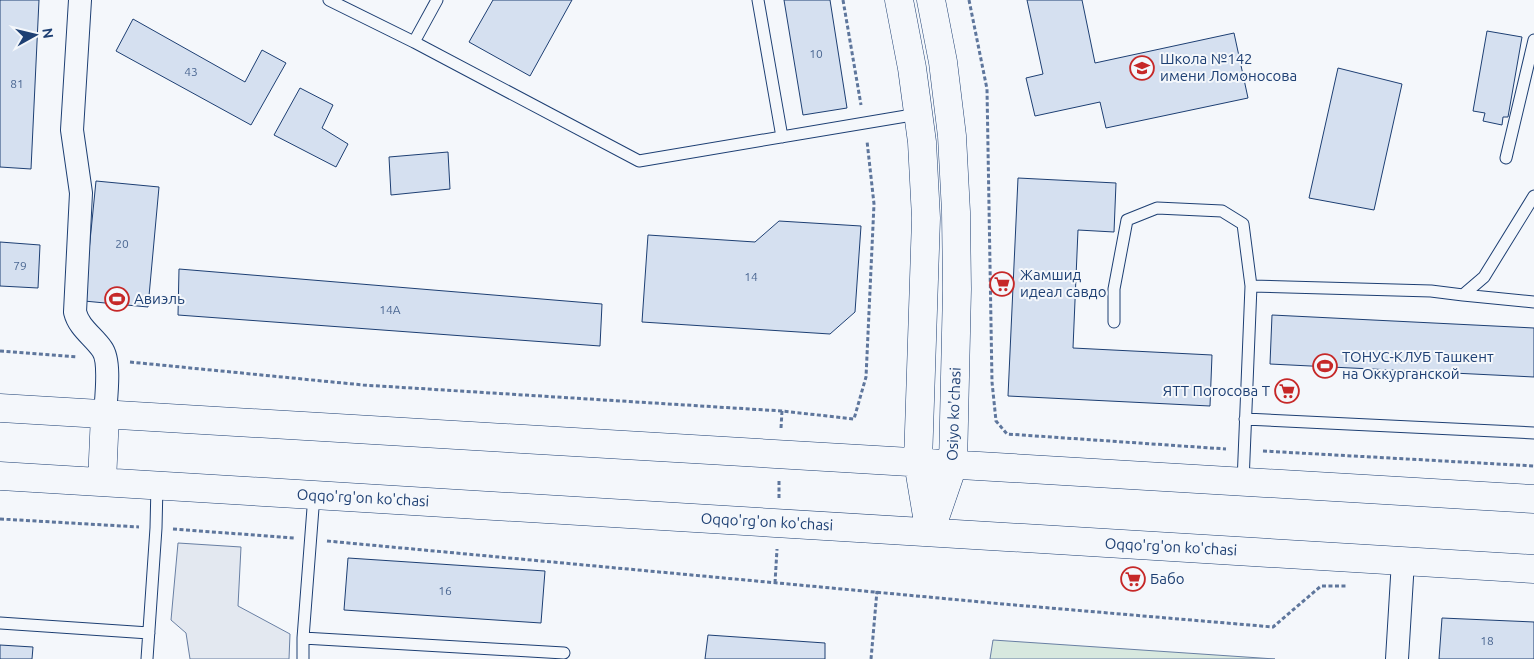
<svg xmlns="http://www.w3.org/2000/svg" width="1534" height="659" viewBox="0 0 1534 659" font-family="Ubuntu,sans-serif">
	<style>
		.green { fill: #d7e8df; stroke: #687fa3 }
		.parking { fill: #e3e8f0; stroke: #687fa3 }
		.building { fill: #d5e0f0; stroke: #1d3f73 }
		.lines { fill: none; stroke-linecap: round; stroke-linejoin: round }
		.lane-casing { stroke: #1d3f73; stroke-width: 13 }
		.street-casing { stroke: #1d3f73; stroke-width: 24 }
		.secondary-casing { stroke: #1d3f73; stroke-width: 29 }
		.path { stroke: #5e769c; stroke-width: 3; stroke-dasharray: 4 2.5; stroke-linecap: butt }
		.lane { stroke: #f4f7fb; stroke-width: 11 }
		.street { stroke: #f4f7fb; stroke-width: 22 }
		.secondary { stroke: #f4f7fb; stroke-width: 28 }
		.labels { text-anchor: middle; stroke-width: 4; stroke-linejoin: round; paint-order: stroke }
		.number-label { font-size: 12px; fill: #4b6792 }
		.poi-label { font-size: 15px; fill: #1d3f73; stroke: #f4f7fb; text-anchor: start }
		.street-label { font-size: 15px; fill: #1d3f73; stroke: #f4f7fb }
	</style>
	<rect width="100%" height="100%" fill="#f4f7fb"/>
	<path class="green" d="M993 640 1275 659H990Z"/>
	<path class="parking" d="M178 543 241 547 238 606 290 634 289 659H190L186 633 171 620Z"/>
	<path class="building" d="M0 0H39L31 169 0 167Z
		M493 0H572L530 76 469 42Z
		M784 0H830L847 108 803 115Z
		M1027 0H1082L1095 63 1234 33 1248 98 1106 128 1100 102 1035 116 1026 78 1043 74Z
		M133 19 245 82 262 50 286 63 251 125 116 51Z
		M1487 31 1522 37 1508 117H1503L1502 125 1483 121 1485 113 1473 111Z
		M1338 68 1402 84 1374 210 1309 198Z
		M300 88 333 105 322 128 348 144 336 167 274 135Z
		M448 152 450 189 391 195 389 157Z
		M1018 178 1116 183 1114 232 1078 230 1073 348 1212 355 1210 406 1008 396Z
		M96 181 159 187 148 307 84 301Z
		M779 221 861 226 855 312 830 334 642 322 648 235 755 242Z
		M0 242 40 245 38 288 0 286Z
		M179 269 602 304 600 346 178 315Z
		M1272 315 1534 328V377L1270 364Z
		M348 558 545 571 541 623 344 610Z
		M1442 618 1534 622V659H1439Z
		M708 635 825 643V659H705Z
		M0 645 33 647 32 659H0Z"/>
	<g class="lines">
		<g class="lane-casing">
			<path id="lane" d="M329 0 414 42 437 0
				M758 0 782 137
				M414 42 639 161 918 114
				M1506 158 1534 40
				M1251 286 1431 291 1463 295 1484 277 1534 196
				M1463 295 1534 302
				M1114 322V289L1127 220 1157 208 1222 211 1243 224 1251 286 1243 482
				M1245 419 1534 433
				M314 495 303 638 564 653
				M0 623 149 633
				M303 638V659
				M147 659 156 528 157 485"/>
		</g>
		<g class="street-casing">
			<path id="street" d="M80 0 72 130 81 193 75 312C79 328 93 336 102 349 111 361 106 398 105 414
				M1397 659 1403 561"/>
		</g>
		<g class="secondary-casing">
			<path id="secondary" d="M899 0 912 68 922 142 926 218 918 462 929 528
				M0 408 1534 499
				M0 476 1534 569
				M102 482 105 414
				M930 532 953 465 957 289 956 212 952 136 943 62 931 0"/>
		</g>
		<path class="path" d="M843 0 861 105
			M969 0 987 89 992 382 996 421 1007 434 1226 449
			M0 351 77 357
			M130 362 363 385 782 411 854 419 866 377 874 204 867 141
			M781 428 782 411
			M1263 451 1534 466
			M779 498V479
			M0 519 139 527
			M173 529 294 538
			M327 541 1003 604 1273 627 1321 586H1347
			M775 583 777 549
			M871 659 877 591"/>
		<use href="#lane" class="lane"/>
		<use href="#street" class="street"/>
		<use href="#secondary" class="secondary"/>
	</g>
	<defs>
		<g id="school-ring" transform="scale(1.25)"><circle r="9.5" fill="#f4f7fb" stroke="#c62828" stroke-width="1.5"/><path d="M0-5L7-2L0 1L-7-2ZM-4 1L0 2.5L4 1V4Q0 6-4 4Z" fill="#c62828"/></g>
		<g id="supermarket-ring" transform="scale(1.25)"><circle r="9.5" fill="#f4f7fb" stroke="#c62828" stroke-width="1.5"/><path d="M-6-5.5h2.5l.6 2H6L4.5 2H-2.5L-4.4-4H-6ZM-1.5 3.2a1.3 1.3 0 1 0 .1 0ZM3 3.2a1.3 1.3 0 1 0 .1 0Z" fill="#c62828"/></g>
		<g id="stadium-ring" transform="scale(1.25)"><circle r="9.5" fill="#f4f7fb" stroke="#c62828" stroke-width="1.5"/><path d="M0-5a6.5 5 0 1 0 0 10a6.5 5 0 1 0 0-10ZM-3.5-1.8h7v3.6h-7Z" fill="#c62828"/></g>
	</defs>
	<g fill-rule="evenodd">
		<use href="#school-ring" x="1142" y="68"/>
		<use href="#supermarket-ring" x="1002" y="284"/>
		<use href="#stadium-ring" x="117" y="299"/>
		<use href="#stadium-ring" x="1325" y="366"/>
		<use href="#supermarket-ring" x="1287" y="391"/>
		<use href="#supermarket-ring" x="1133" y="579"/>
	</g>
	<g class="labels">
		<g class="number-label">
			<text x="816" y="58">10</text>
			<text x="191" y="76">43</text>
			<text x="17" y="88">81</text>
			<text x="122" y="248">20</text>
			<text x="20" y="270">79</text>
			<text x="751" y="281">14</text>
			<text x="390" y="314">14A</text>
			<text x="445" y="595">16</text>
			<text x="1487" y="645">18</text>
		</g>
		<g class="poi-label">
			<text x="1160" y="64">Школа №142<tspan x="1160" dy="17">имени Ломоносова</tspan></text>
			<text x="1020" y="280">Жамшид<tspan x="1020" dy="17">идеал савдо</tspan></text>
			<text x="134" y="304">Авиэль</text>
			<text x="1342" y="362">ТОНУС-КЛУБ Ташкент<tspan x="1342" dy="17">на Оккурганской</tspan></text>
			<text x="1270" y="396" text-anchor="end">ЯТТ Погосова Т</text>
			<text x="1150" y="584">Бабо</text>
		</g>
		<g class="street-label">
			<text transform="translate(954 414) rotate(-88)" y="5">Osiyo ko'chasi</text>
			<text transform="translate(363 498) rotate(3)" y="5">Oqqo'rg'on ko'chasi</text>
			<text transform="translate(767 522) rotate(3)" y="5">Oqqo'rg'on ko'chasi</text>
			<text transform="translate(1171 547) rotate(3)" y="5">Oqqo'rg'on ko'chasi</text>
		</g>
	</g>
	<g transform="translate(35 35) rotate(82)" stroke="#f4f7fb" stroke-width="4" paint-order="stroke">
	<path d="M0-4L9 19L0 12L-9 19Z" fill="#1d3f73"/>
	<text y="-8" font-size="14" font-weight="bold" text-anchor="middle" fill="#1d3f73">N</text>
	</g>
</svg>
